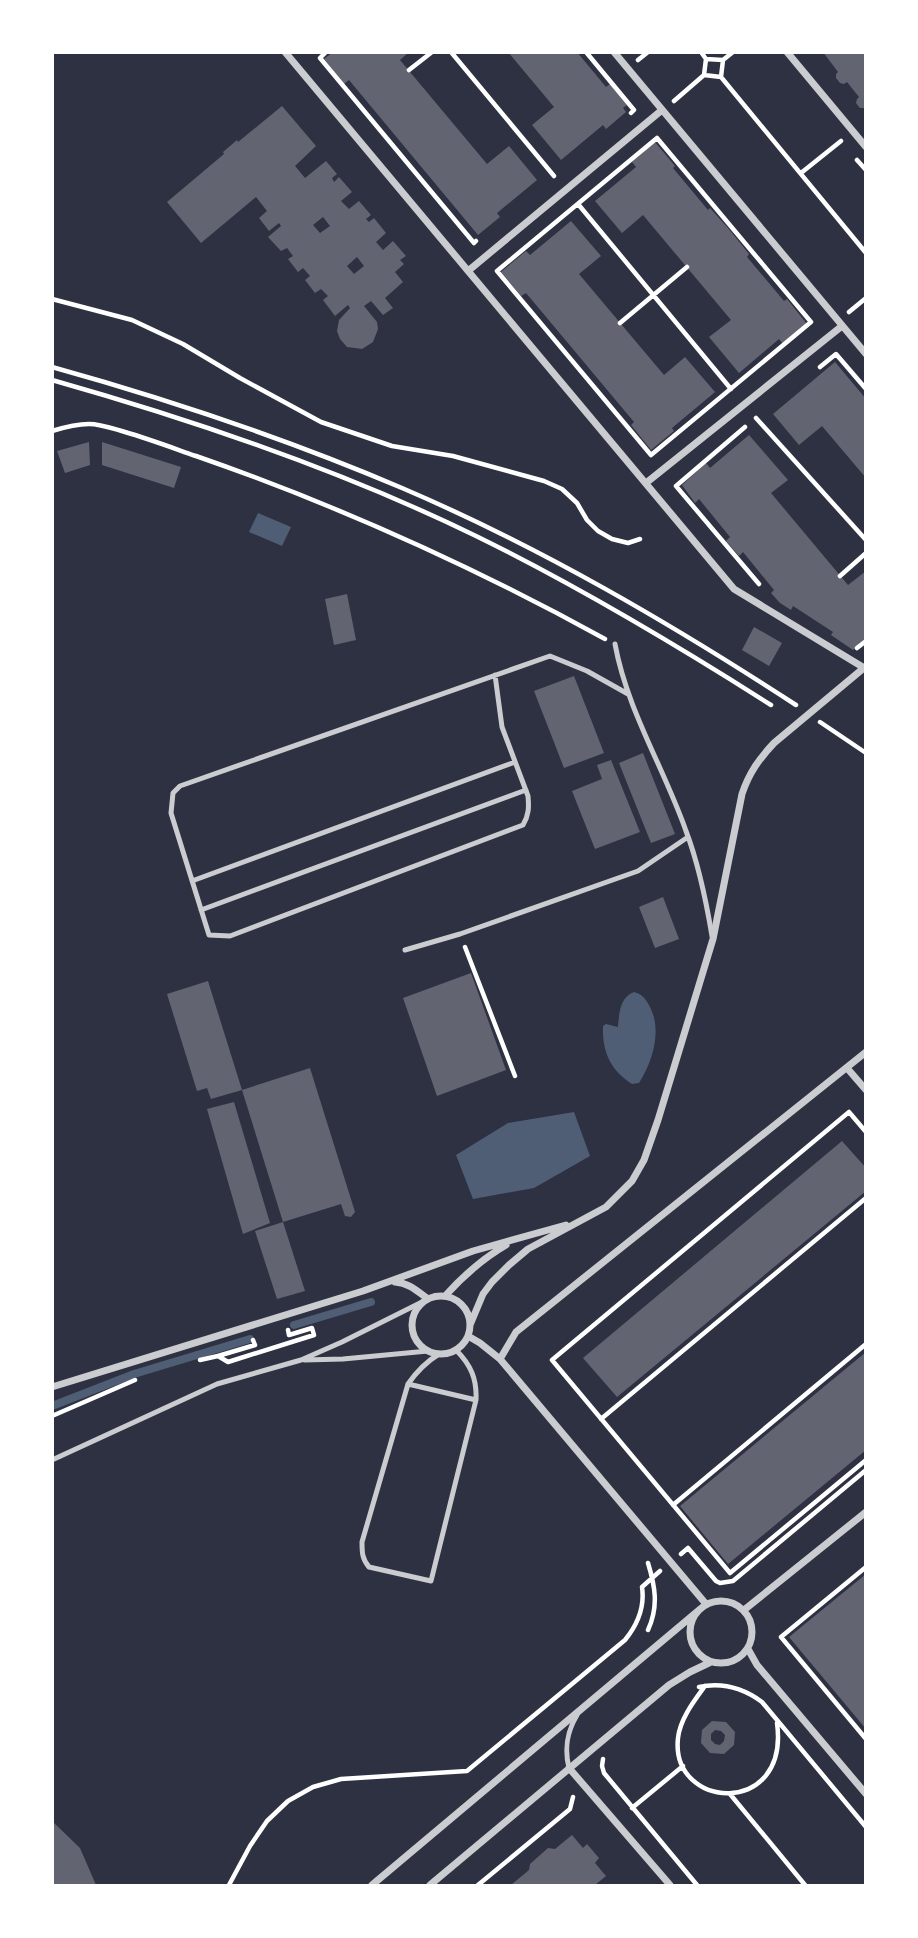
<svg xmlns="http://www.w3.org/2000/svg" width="918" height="1938" viewBox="0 0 918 1938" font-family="'PT Sans',sans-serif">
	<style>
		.water { fill: #4f5d75 }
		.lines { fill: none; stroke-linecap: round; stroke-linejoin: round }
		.stream { stroke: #4f5d75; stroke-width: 8 }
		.building { fill: #626471; fill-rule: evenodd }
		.path { stroke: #fff; stroke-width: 4.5 }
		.service { stroke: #caccd0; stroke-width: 5 }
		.minor { stroke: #caccd0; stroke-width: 7 }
	</style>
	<rect width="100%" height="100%" fill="#2d3142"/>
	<path class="water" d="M258 513 291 527 282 546 249 532Z
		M634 992C642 994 646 999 650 1007 662 1030 653 1061 639 1083L632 1084C610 1070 602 1051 603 1026L606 1024 618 1027C619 1013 620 997 634 992Z
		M574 1112 590 1156 534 1188 473 1199 456 1155 508 1123Z"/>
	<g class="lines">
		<path class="stream" d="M294 1325 371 1302
			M52 1406 134 1374 250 1339"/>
	</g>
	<path class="building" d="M333 52H409L400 60 487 164 509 146 537 180 497 213 500 217 478 235 349 80 344 84 324 59Z
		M508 52H577L606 87 610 84 627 105 623 108 626 112 606 129 603 125 561 160 532 125 554 107Z
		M823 52H866V108H860L856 103 857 99 859 97 847 82 844 84 840 83 836 78V74L838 72Z
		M282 106 316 146 295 166 305 178 326 161 337 174 332 178 334 182 339 177 352 192 341 201 349 209 359 201 371 215 366 219 369 222 374 218 386 233 376 242 383 250 393 241 406 256 400 260 404 264 395 272 403 282 385 298 393 308 383 315 371 301 364 306 377 322 378 329 373 342 362 349 347 347 340 339 337 331 339 320 350 308 348 305 335 316 323 300 328 296 321 289 315 293 305 280 310 276 303 268 298 272 288 259 293 256 287 248 281 251 268 237 281 226 279 223 269 231 259 218 267 211 256 197 201 243 167 202 224 154 223 152 237 140 238 142ZM323 217 330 226 320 233 313 225ZM357 257 364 266 354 274 347 266Z
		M655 142 675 166 673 168 708 210 710 208 728 228 749 254 747 257 784 301 787 299 807 324 783 344 779 339 739 373 709 337 731 320 643 215 622 233 595 201 636 167 632 162Z
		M571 221 601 256 579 274 664 375 685 357 715 392 672 428 674 431 651 450 631 425 634 422 526 293 521 296 501 272 526 251 530 255Z
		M835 362 866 399V478L822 426 799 445 773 414Z
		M749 435 788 480 771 493 848 585 866 571V638L853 650 831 635 833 632 793 606 791 610 780 603 771 593 774 590 743 552 739 556 726 541 730 537 699 499 695 503 682 485 706 463 710 468Z
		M89 442 90 465 65 473 57 451Z
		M102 442 181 467 174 488 102 465Z
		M347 594 356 640 334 645 325 599Z
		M754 627 782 643 769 666 742 650Z
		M574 676 604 753 564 768 534 691Z
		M643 753 675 834 651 843 619 763Z
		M611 760 640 832 595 849 572 791 602 779 597 765Z
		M663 897 679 939 655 948 639 907Z
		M471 973 506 1070 437 1096 403 998Z
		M208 981 242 1090 211 1099 207 1088 197 1091 167 994Z
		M310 1068 355 1212 351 1217 345 1216 341 1204 283 1222 242 1090Z
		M234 1102 270 1223 243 1234 207 1109Z
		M842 1141 866 1168V1191L617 1397 583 1358Z
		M283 1222 305 1291 277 1299 255 1231Z
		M866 1352V1450L728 1564 680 1506Z
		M866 1574V1729L789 1637Z
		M712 1721 726 1722 735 1732 734 1745 724 1754 710 1753 701 1743 702 1730ZM715 1730 721 1731 725 1735 724 1741 720 1745 715 1744 711 1740V1734Z
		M52 1821 80 1848 96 1885H52Z
		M572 1835 583 1848 587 1844 599 1858 595 1863 606 1876 595 1885H511L529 1870 530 1864 548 1848 555 1849Z"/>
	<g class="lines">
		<path class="path" d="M326 52 320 58 474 243 476 241
			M451 52 554 176
			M586 52 634 110 631 113
			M701 52 706 59 704 75 721 77 723 60 706 59
			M638 60 648 52
			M723 60 733 52
			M409 70 432 52
			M721 77 866 253
			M674 101 704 75
			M657 138 811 322 651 455 497 271Z
			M857 160 866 170
			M801 173 841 141
			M578 204 731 389
			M52 299 132 320 183 344 240 378 321 422 392 446 453 456 544 481 562 489 577 503 587 520 598 531 612 539 628 543 640 539
			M849 312 866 298
			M620 323 687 267
			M52 367C171 400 289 440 402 488 540 547 670 623 796 705
			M820 367 836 354 866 389
			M52 380C197 421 341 470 476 536 578 586 675 644 771 705
			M756 418 866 540
			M745 427 676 486 759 584
			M52 431C65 427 76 424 89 424 101 424 114 429 125 432 149 439 173 448 196 456 337 505 474 567 605 639
			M840 576 866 553
			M857 648 866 641
			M820 722 866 753
			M465 947 515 1076
			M866 1132 849 1112 552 1360 730 1573 866 1460
			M218 1356 255 1345 253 1340
			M200 1360 218 1356 228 1362 314 1335 312 1328 289 1335 288 1330
			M52 1416 135 1380
			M601 1419 866 1198
			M673 1505 866 1344
			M681 1554 688 1548 716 1581 720 1583 733 1581 866 1470
			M648 1563C655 1586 659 1606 648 1630
			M866 1567 781 1637 866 1739
			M705 1686C694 1701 680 1719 678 1738 670 1810 790 1818 777 1723
			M699 1687C723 1682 743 1688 762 1702L866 1827
			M603 1759 602 1766 604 1773 697 1885
			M730 1794 805 1885
			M632 1808 683 1766
			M229 1885 250 1846 267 1821 288 1801 313 1787 341 1779 467 1771 625 1640C638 1624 645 1607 642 1587L660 1571
			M478 1885 570 1809 573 1797"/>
		<path class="service" d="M615 644C627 710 664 768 686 831 699 865 706 900 712 936
			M495 675 502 727 528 796C529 807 529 815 523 825L230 936 209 935 171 813 173 793 180 786 550 656 587 671 628 694
			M192 881 515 762
			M201 910 526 790
			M405 950 460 934 638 871 688 837
			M456 1350C471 1365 477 1379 476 1400
			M304 1360 343 1359 428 1351
			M408 1384 476 1400 431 1581 369 1567C362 1559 362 1552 362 1542Z
			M408 1384C417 1371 426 1362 439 1354
			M52 1460 217 1384 301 1360 342 1342 422 1302
			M569 1768C564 1748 567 1732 577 1715"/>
		<path class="minor" d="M285 52 734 589 866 669
			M614 52 866 354
			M787 52 866 147
			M468 271 662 110
			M646 483 842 326
			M847 1068 866 1090
			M395 1282C409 1283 417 1291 428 1299
			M412 1325a29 29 0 1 1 58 0a29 29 0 1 1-58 0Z
			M445 1296C463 1276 482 1259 506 1245
			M470 1325 483 1294 492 1282 509 1265 528 1249 606 1207 632 1181 644 1160 658 1120 713 939 742 794C749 773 759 759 774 743L865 667
			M468 1336 480 1343 500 1359 706 1604
			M500 1359 516 1332 866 1052
			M52 1387 363 1291 473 1251 566 1225
			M690 1632a31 31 0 1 1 62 0a31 31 0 1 1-62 0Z
			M744 1610 866 1512
			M748 1649 757 1665 866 1794
			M569 1768 670 1885
			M372 1885 698 1611
			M430 1885 669 1685 690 1672 711 1662"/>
	</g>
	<rect width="918" height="1938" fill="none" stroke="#ffffff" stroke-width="108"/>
</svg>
